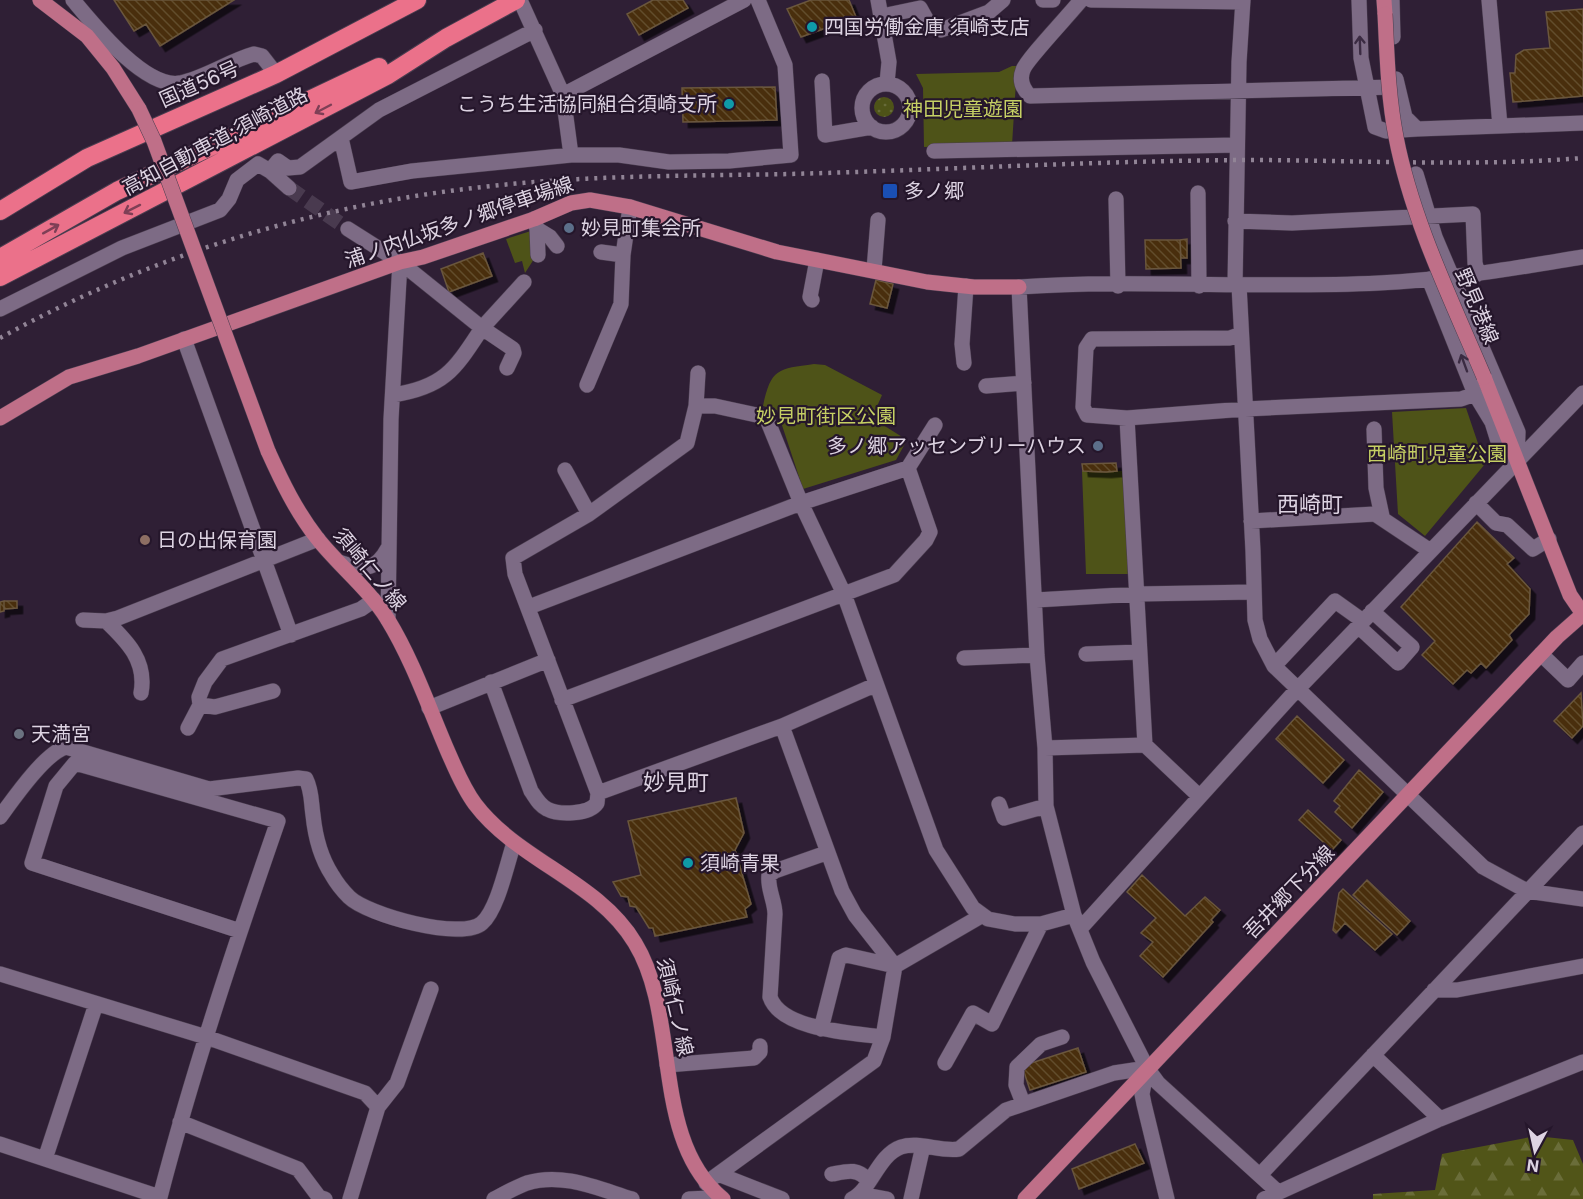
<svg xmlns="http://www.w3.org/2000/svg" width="1583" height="1199" viewBox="0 0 1583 1199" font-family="Inter,'Noto Sans JP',sans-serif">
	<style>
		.grass { fill: url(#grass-dots) }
		.forest { fill: url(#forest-firs) }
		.park { fill: #4e5318 }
		.building { fill: url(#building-back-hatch); stroke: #6a563d; stroke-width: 1.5; filter: url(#shadow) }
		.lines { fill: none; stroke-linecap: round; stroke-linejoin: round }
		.minor-tunnel { stroke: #493a4f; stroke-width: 15; stroke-dasharray: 15 8; stroke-linecap: butt }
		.minor-casing { stroke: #4a3d4f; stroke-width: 16 }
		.major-casing { stroke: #4a3d4f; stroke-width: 16 }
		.highway-casing { stroke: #4a3d4f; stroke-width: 20 }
		.minor { stroke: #7d6b85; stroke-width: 15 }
		.major { stroke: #bf6f88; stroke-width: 15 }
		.highway { stroke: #eb718a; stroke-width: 18 }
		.rail { stroke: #918496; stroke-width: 4.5; stroke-dasharray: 3 6; stroke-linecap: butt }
		.major-bridge-casing { stroke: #4a3d4f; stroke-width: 16; stroke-linecap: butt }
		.major-bridge { stroke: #bf6f88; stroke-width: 15 }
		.oneway { stroke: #3b2b42 }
		.oneway2 { stroke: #7e3f56 }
		.culture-dot { fill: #0f9aa8; stroke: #25162b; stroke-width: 2 }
		.transit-dot { fill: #1a4fb4; stroke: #25162b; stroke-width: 2 }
		.service-dot { fill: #5c6f8a; stroke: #25162b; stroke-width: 2 }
		.education-dot { fill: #8d6e63; stroke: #25162b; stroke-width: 2 }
		.worship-dot { fill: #6b7280; stroke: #25162b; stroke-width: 2 }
		.labels { text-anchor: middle; stroke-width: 4.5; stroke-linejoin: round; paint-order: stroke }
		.poi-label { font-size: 20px; fill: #ddd3e2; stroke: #25162b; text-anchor: start }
		.street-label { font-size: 20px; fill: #ddd3e2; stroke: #25162b }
		.park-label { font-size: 20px; fill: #c6d064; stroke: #25162b }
		.quarter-label { font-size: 22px; fill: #ddd3e2; stroke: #25162b }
	</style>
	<defs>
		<pattern id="grass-dots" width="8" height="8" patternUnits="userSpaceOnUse" patternTransform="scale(1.5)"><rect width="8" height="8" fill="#4e5318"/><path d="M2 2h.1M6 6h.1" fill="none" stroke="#676b39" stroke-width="1.8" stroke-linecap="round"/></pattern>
		<pattern id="forest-firs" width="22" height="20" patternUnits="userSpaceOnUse" patternTransform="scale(1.5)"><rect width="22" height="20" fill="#515518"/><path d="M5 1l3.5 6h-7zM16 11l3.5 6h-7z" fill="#6a6d39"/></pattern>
		<pattern id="building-back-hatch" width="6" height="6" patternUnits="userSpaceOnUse" patternTransform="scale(1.5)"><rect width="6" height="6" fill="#482f0a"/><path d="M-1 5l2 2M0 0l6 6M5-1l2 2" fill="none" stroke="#624c2d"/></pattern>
		<filter id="shadow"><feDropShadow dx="5.5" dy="5.5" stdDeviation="0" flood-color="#0009"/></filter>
	</defs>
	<rect width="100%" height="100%" fill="#2f1f35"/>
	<path class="grass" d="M874 107a10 10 0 1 1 20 0a10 10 0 1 1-20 0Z"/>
	<path class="forest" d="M1536 1136 1573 1140 1583 1164V1199H1373V1194L1435 1190 1442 1154Z"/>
	<path class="park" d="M1012 66H1017L1012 145 924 147 923 88 916 74 999 72Z
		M534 230V259L525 273 522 261 515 263 506 239Z
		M814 364 825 365 882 395 872 418 907 440 896 460 803 489 777 410 763 406C771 368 778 369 814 364Z
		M1466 408 1485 464 1425 536 1398 514 1392 412Z
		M1082 471H1123L1128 574H1086Z"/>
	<path class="building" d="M114 0H234L160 46 146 24 134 31Z
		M653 0H683L688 8 639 35 627 14Z
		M811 0H849L856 17 801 37 787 9Z
		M1583 9V96L1513 102 1510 73H1515L1516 55 1524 50 1550 48 1546 12Z
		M775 87 777 120 683 122 682 88Z
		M1187 239V258H1181L1180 240Z
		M1145 240H1180L1181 268 1146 269Z
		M483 253 492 276 449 292 441 269Z
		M876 280 893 284 887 308 870 304Z
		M1116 463 1117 471 1106 472 1083 471 1082 464Z
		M1477 522 1514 558 1507 564 1530 589 1529 614 1509 635 1512 640 1486 668 1481 663 1471 673 1467 670 1453 684 1422 655 1435 641 1401 607Z
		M4 601V611L0 612V602Z
		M4 601H17V608L4 609Z
		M1581 693 1583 726 1572 738 1554 721Z
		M1297 716 1344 760 1323 783 1276 739Z
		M1359 770 1383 792 1352 828 1335 812 1340 806 1334 801Z
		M736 798 744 833 735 850 751 904 745 909 747 917 655 936 653 928H649L636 907 630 906 628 897 621 896 613 882 641 875 628 821Z
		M1308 810 1341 840 1332 850 1299 820Z
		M1142 875 1185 916 1205 897 1220 910 1211 920 1213 922 1163 977 1140 956 1153 942 1141 933 1156 918 1127 892Z
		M1367 880 1410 921 1397 935 1353 895Z
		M1343 889 1392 934 1375 950 1345 923 1336 933 1333 930 1339 893Z
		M1078 1048 1086 1072 1030 1090 1022 1066Z
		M1135 1144 1144 1163 1079 1189 1072 1169Z"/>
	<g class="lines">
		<path class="minor-tunnel" d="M289 188 348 229"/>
		<g class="minor-casing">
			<path id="minor" d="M73 0C94 25 145 89 180 83 205 78 229 61 254 54L262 56 276 74
				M520 0 563 95 571 155
				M878 0 889 62 887 83
				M1043 0H1053
				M1081 0C1071 13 1026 60 1023 70 1019 80 1023 89 1030 96L1396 87
				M1091 0 1243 2
				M1359 0 1361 58 1375 127 1386 131 1417 129 1405 117 1396 79
				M1392 0 1393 37
				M882 16 920 8 930 26 941 30 989 12 1003 0
				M822 81 825 135 872 127
				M862 108a24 24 0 1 1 48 0a24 24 0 1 1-48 0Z
				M563 95 744 0
				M1500 126 1583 123
				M1417 129 1500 126 1489 0
				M341 138 351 182 412 171 571 155H619L669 162 729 161 791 155 785 65 758 0
				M934 151 1237 145
				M1416 174 1435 237 1518 432 1517 460 1501 451 1492 422 1475 394 1429 279
				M289 188 270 171 278 161 288 168 300 167 379 110 535 30
				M1198 193 1199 286
				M1116 199 1118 286
				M534 219 537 229 550 237 557 246
				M1235 221 1292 223 1473 214 1475 263 1478 274
				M348 229 400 262 482 328C455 369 445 387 393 395
				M537 229 538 255
				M601 252 623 255
				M874 270 878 220
				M1235 285 1239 62 1243 0
				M1239 285 1253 551 1255 620 1260 639 1274 666 1483 867 1527 891 1583 899
				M812 300 810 297 817 260
				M0 309 122 248 220 210 229 199 237 180 258 164 270 171
				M184 339 291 635
				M964 363 962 344 966 286
				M507 368 514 353 513 349 482 328 524 282
				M587 385 621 304 623 255 630 207
				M986 386 1024 383
				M696 406 698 373
				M1127 418 1087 415 1083 407 1086 348 1092 339 1230 338 1241 334
				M1374 429 1376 488 1382 516
				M565 470 589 514
				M1476 503 1496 523 1507 525 1533 549 1549 539
				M1251 521 1375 514 1429 550
				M339 562C363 570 375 572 388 548
				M1036 600 1138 594 1253 592
				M529 607 801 503 908 468
				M83 620 106 621 118 618 318 539
				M388 620 391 419 400 262
				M106 621C127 641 147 661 141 693
				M1358 626 1398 663 1412 647 1372 611
				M1086 654 1139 652
				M1541 654 1568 680 1583 663
				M964 658 1037 655
				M1274 666 1335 601 1363 621
				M491 682 531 791C536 798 539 805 547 809 558 815 589 815 597 803L598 793
				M875 685 782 726 598 793 515 574 513 558 589 514 687 443 696 406H715L766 417 801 503 844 594 936 850 973 908 988 919 1015 924H1041L1074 915
				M273 691 215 707 200 705 199 697 205 682 222 659 361 609 374 600
				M562 700 894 575 926 540 930 532 908 468 935 425
				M429 708 548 660
				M188 728 200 705
				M1145 745 1045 748 1037 655 1019 287C1139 279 1259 289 1379 283 1448 280 1515 268 1583 257
				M1045 748 1046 806 1074 915 1093 962 1147 1068 1158 1083 1278 1192
				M1199 796 1145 745 1127 418 1245 409 1461 399 1475 394
				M999 804 1004 818 1046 806
				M0 817C14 798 45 753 66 747L209 789 298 778 306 779C312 791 311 802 313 815 315 835 321 858 332 875 336 882 343 891 349 897 367 915 462 941 482 923 498 909 507 863 514 843
				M826 853 775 871 769 875C767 888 775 901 775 914L770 997C781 1030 853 1033 883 1037
				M1080 929 1291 696 1583 393
				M0 974 206 1037 365 1093 378 1107
				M1434 990H1457L1583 966
				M821 1029 839 958 846 955 895 966 981 916
				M1373 1055 1440 1119
				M945 1063 973 1013 992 1024 1041 924
				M667 1065 754 1058 760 1052V1046
				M1147 1068 1142 1094 1144 1104 1167 1199
				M1023 1103 1016 1085 1017 1067 1041 1044 1062 1037
				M180 1122 298 1169 319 1197 325 1199
				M0 1144 160 1197C193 1070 235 945 278 821L75 763 56 786 32 863 240 931
				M45 1159 96 1004
				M718 1174 782 1199
				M832 1174C848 1171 857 1168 868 1180
				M1260 1175 1583 833
				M706 1183 874 1061 883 1037 895 966 855 915 842 891 782 726
				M860 1194 887 1199
				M350 1199 378 1107 397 1083 431 989
				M494 1199C504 1194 516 1187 527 1183 563 1172 599 1189 632 1199
				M689 1199 708 1198 717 1194
				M852 1199C871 1190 878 1155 901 1147 919 1141 940 1152 959 1149L1006 1110 1114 1073 1147 1068
				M911 1199 923 1146
				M1264 1199 1440 1119 1583 1062"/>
		</g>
		<g class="major-casing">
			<path id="major" d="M40 0 87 36 113 68 139 109
				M1384 0 1385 14
				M1484 377 1570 595 1583 614
				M0 418 69 377 138 356 400 262 423 257 534 219 571 203 590 200 630 207 777 252 927 282 974 287H1019
				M268 451C282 482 296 511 317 538 339 566 369 589 388 620 413 661 429 708 448 752 456 770 463 788 475 804 518 861 598 881 635 943 681 1018 650 1139 723 1199
				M1025 1199 1557 637 1583 614"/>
		</g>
		<g class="highway-casing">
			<path id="highway" d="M0 211 87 158 276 74 417 0
				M0 258 117 191 379 67
				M0 277 388 75 446 38 516 0"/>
		</g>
		<use href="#minor" class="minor"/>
		<use href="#major" class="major"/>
		<use href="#highway" class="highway"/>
		<path class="rail" d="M0 338C149 256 314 205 483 187 585 175 688 176 790 174 941 170 1092 161 1243 160 1357 160 1470 167 1583 158"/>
		<g class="major-bridge-casing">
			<path id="major-bridge" d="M1385 14C1387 54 1388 96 1396 137 1412 220 1451 299 1484 377
				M139 109 154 141 268 451"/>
		</g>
		<use href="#major-bridge" class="major-bridge"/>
	</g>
	<defs><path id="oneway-shaft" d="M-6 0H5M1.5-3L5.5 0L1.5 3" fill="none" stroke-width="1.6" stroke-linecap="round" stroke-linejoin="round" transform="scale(1.5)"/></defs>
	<g class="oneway">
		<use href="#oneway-shaft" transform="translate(1360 45) rotate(-92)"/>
		<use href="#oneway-shaft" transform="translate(1464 363) rotate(-110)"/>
	</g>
	<g class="oneway2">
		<use href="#oneway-shaft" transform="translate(323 109) rotate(152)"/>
		<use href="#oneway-shaft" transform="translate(132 209) rotate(153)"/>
		<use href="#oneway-shaft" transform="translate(51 229) rotate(-29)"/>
	</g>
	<g class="culture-dot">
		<circle cx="812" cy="27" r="6"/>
		<circle cx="729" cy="104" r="6"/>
		<circle cx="688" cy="863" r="6"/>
	</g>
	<rect class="transit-dot" x="882" y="183" width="16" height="16" rx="3"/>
	<g class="service-dot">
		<circle cx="569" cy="228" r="6"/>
		<circle cx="1098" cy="446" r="6"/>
	</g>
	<circle class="education-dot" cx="145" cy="540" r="6"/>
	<circle class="worship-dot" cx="19" cy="734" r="6"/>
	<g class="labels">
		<g class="poi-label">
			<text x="824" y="34">四国労働金庫 須崎支店</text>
			<text x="717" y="111" text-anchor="end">こうち生活協同組合須崎支所</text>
			<text x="904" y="198">多ノ郷</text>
			<text x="581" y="235">妙見町集会所</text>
			<text x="1086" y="453" text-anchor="end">多ノ郷アッセンブリーハウス</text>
			<text x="157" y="547">日の出保育園</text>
			<text x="31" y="741">天満宮</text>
			<text x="700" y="870">須崎青果</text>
		</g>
		<g class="street-label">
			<text transform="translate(199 84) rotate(-24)" y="7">国道56号</text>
			<text transform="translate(215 141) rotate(-28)" y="7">高知自動車道;須崎道路</text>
			<text transform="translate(459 222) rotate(-19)" y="7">浦ノ内仏坂多ノ郷停車場線</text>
			<text transform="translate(1477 306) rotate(67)" y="7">野見港線</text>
			<text transform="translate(370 569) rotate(50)" y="7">須崎仁ノ線</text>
			<text transform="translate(1289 892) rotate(-46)" y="7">吾井郷下分線</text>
			<text transform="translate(675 1007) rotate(77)" y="7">須崎仁ノ線</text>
		</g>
		<g class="park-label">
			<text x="963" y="116">神田児童遊園</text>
			<text x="826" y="423">妙見町街区公園</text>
			<text x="1437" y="461">西崎町児童公園</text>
		</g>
		<g class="quarter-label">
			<text x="1310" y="512">西崎町</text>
			<text x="676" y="790">妙見町</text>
		</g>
	</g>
	<g transform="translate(1535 1151) rotate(188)" stroke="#25162b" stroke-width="4.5" paint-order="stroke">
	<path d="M0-4.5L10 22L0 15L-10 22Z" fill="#ddd3e2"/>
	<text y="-9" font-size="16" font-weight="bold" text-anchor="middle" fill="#ddd3e2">N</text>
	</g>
</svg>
